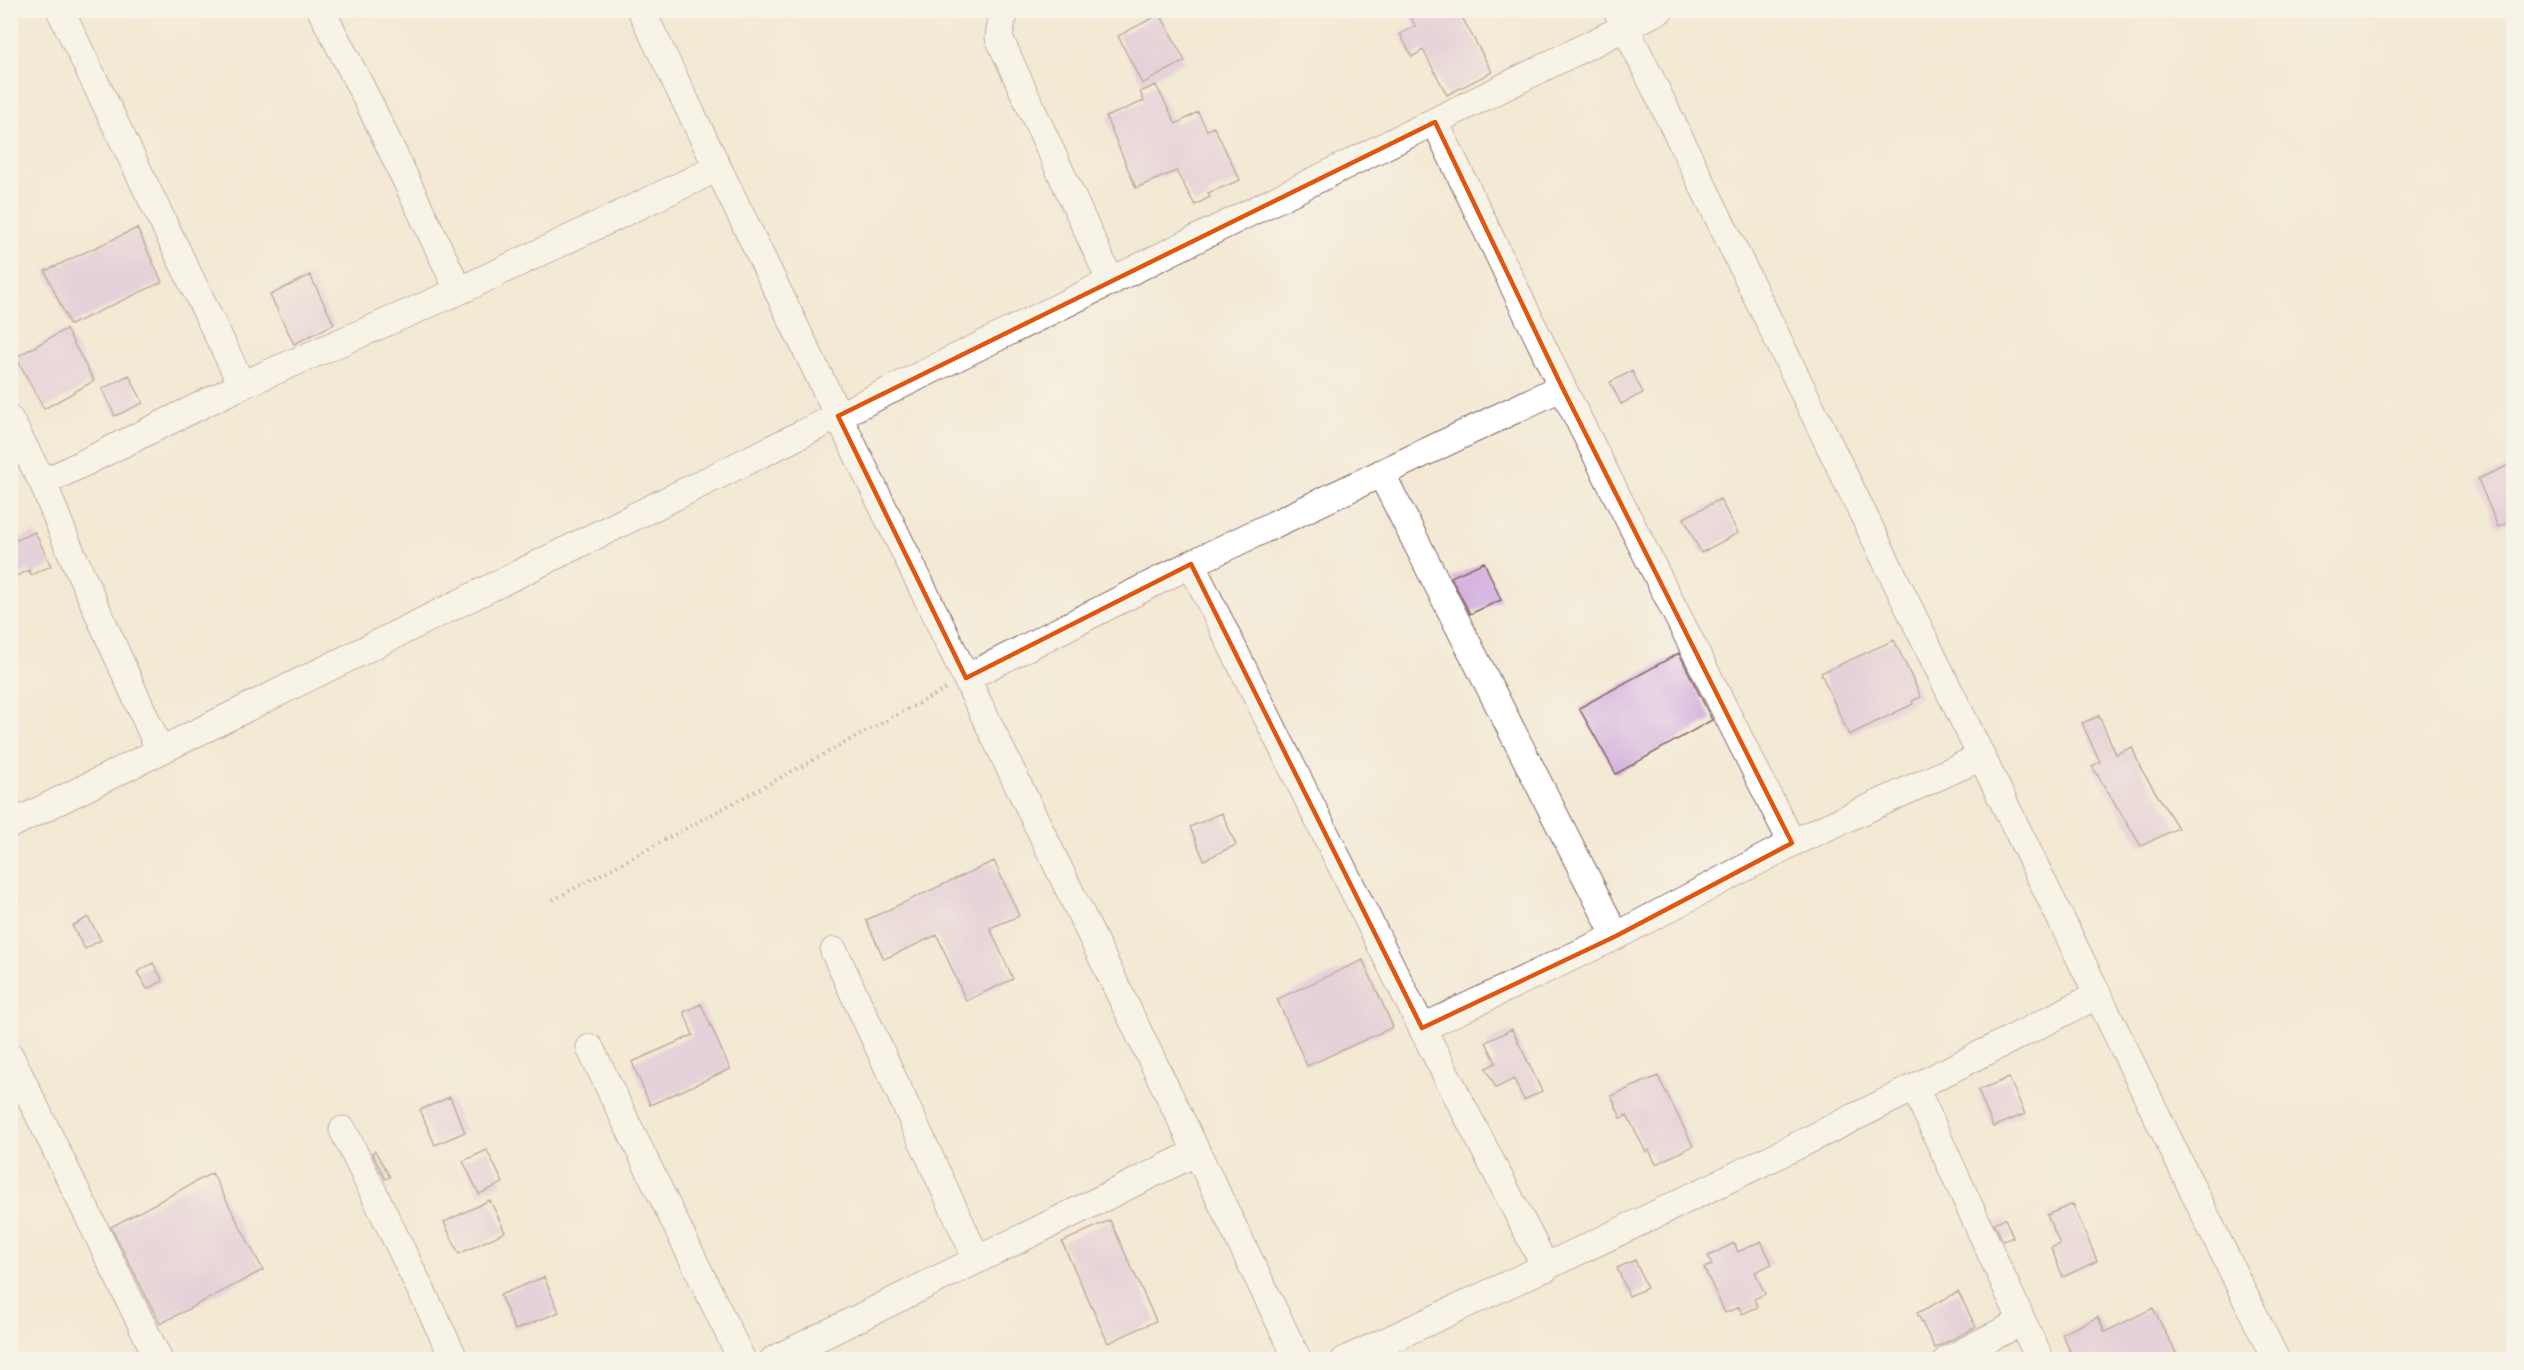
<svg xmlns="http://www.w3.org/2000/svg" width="2524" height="1370" viewBox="0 0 2524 1370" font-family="'Gochi Hand',sans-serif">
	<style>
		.building { fill: #d6b3df }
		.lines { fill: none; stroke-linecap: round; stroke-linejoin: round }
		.minor-casing { stroke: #856666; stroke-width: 29 }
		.path { stroke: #856666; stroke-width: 4; stroke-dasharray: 1.5 4.5; stroke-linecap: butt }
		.minor { stroke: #fff; stroke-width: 27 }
		.marked { fill: none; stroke: #e0560e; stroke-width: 4.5; stroke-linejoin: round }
	</style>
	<rect width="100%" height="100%" fill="#f7f3e8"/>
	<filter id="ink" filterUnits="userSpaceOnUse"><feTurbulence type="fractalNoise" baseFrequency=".0167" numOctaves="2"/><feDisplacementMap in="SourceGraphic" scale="12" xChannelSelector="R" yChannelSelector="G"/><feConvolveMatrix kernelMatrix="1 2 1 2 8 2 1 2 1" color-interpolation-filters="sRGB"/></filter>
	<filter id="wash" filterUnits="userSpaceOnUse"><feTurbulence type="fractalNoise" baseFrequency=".008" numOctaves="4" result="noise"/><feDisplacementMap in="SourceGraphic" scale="24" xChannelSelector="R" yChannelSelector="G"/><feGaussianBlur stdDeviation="1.35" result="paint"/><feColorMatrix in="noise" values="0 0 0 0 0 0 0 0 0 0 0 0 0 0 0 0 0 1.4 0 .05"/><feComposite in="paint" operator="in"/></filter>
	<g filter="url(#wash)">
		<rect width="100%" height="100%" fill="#f3e9d4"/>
		<g id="blocks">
			<path class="building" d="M1407 10H1458L1492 72 1447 95 1423 50 1412 57 1400 34 1415 26Z
				M1160 14 1185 61 1142 84 1118 36Z
				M1156 85 1176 124 1198 112 1207 130 1214 127 1240 180 1208 193 1210 197 1195 205 1176 171 1136 188 1106 117 1144 101 1140 92Z
				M137 228 162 282 70 325 45 271Z
				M310 275 334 324 294 344 270 295Z
				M66 329 94 381 44 409 16 357Z
				M1632 371 1643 393 1621 404 1610 382Z
				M129 375 143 403 115 416 102 389Z
				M2514 463V520L2498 527 2478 479Z
				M1720 499 1738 533 1701 553 1684 518Z
				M35 532 51 566 31 575 29 570 10 579V543Z
				M1484 562 1501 600 1470 614 1451 577Z
				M1894 640 1921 697 1912 701 1913 704 1849 735 1821 673Z
				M1679 653 1712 720 1616 774 1579 708Z
				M2099 716 2116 754 2132 747 2141 769 2178 828 2141 846 2092 766 2100 762 2082 723Z
				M1222 813 1236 845 1204 860 1190 827Z
				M994 861 1019 916 990 928 1013 979 966 1001 937 935 884 959 866 920Z
				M88 917 101 940 85 949 72 926Z
				M1363 960 1393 1027 1307 1066 1277 999Z
				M153 963 163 981 147 989 137 972Z
				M701 1004 730 1069 650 1105 632 1062 693 1035 684 1012Z
				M1512 1029 1542 1091 1524 1100 1514 1079 1496 1088 1486 1068 1496 1063 1486 1042Z
				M1658 1076 1693 1146 1656 1164 1649 1150 1646 1152 1627 1115 1621 1118 1611 1096Z
				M2009 1078 2025 1114 1993 1127 1978 1090Z
				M450 1097 465 1132 435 1145 420 1110Z
				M487 1150 503 1183 479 1194 463 1161Z
				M375 1151 390 1177 385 1179 372 1153Z
				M212 1173 263 1270 160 1324 111 1227Z
				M490 1200 505 1232 459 1254 444 1222Z
				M2073 1204 2097 1261 2063 1277 2051 1248 2060 1244 2047 1215Z
				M2005 1218 2013 1237 2003 1241 1994 1223Z
				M1110 1220 1156 1321 1108 1343 1062 1242Z
				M1761 1241 1772 1264 1755 1272 1765 1294 1754 1299 1758 1307 1742 1314 1739 1307 1725 1313 1704 1268 1712 1265 1708 1256 1734 1243 1738 1252Z
				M1635 1260 1647 1288 1629 1296 1617 1268Z
				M544 1277 559 1312 515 1330 500 1295Z
				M1958 1292 1976 1327 1935 1348 1917 1313Z
				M2153 1308 2179 1359H2074L2062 1334 2098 1317 2105 1332Z"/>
		</g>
	</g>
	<g filter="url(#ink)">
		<use href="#blocks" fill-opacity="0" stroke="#856666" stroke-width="1.5"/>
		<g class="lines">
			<g class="minor-casing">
				<path id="minor" d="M60 10 242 385
					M321 10 371 107 459 291
					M641 10 1298 1360
					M1008 10 1002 18 999 38 1111 282
					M1617 10 2276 1360
					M1435 122 1562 387 1792 843
					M10 420 43 483 67 543 160 751
					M1381 473 1616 936
					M43 483 242 385 459 291 718 168
					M1191 564 1422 1028 1546 1268
					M966 678 1191 564 1562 387
					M10 825 1660 10
					M834 951 977 1259
					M1422 1028 1616 936 1792 843 1981 757
					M590 1048 742 1360
					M10 1056 159 1360
					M1915 1088 2040 1360
					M343 1130 455 1360
					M773 1360 1197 1152
					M1345 1360C1599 1244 1849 1122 2098 995
					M1947 1360 2021 1322"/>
			</g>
			<path class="path" d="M553 900 947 688"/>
			<use href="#minor" class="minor"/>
		</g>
	</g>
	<path d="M0 0H2524V1370H0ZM1435 122 1562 387 1792 843 1616 936 1422 1028 1191 564 966 678 838 416Z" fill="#f3e9d4" fill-opacity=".55" fill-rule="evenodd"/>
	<path class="marked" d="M1435 122 1562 387 1792 843 1616 936 1422 1028 1191 564 966 678 838 416Z"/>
	<rect width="2524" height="1370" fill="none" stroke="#f7f3e8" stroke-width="36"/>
</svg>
